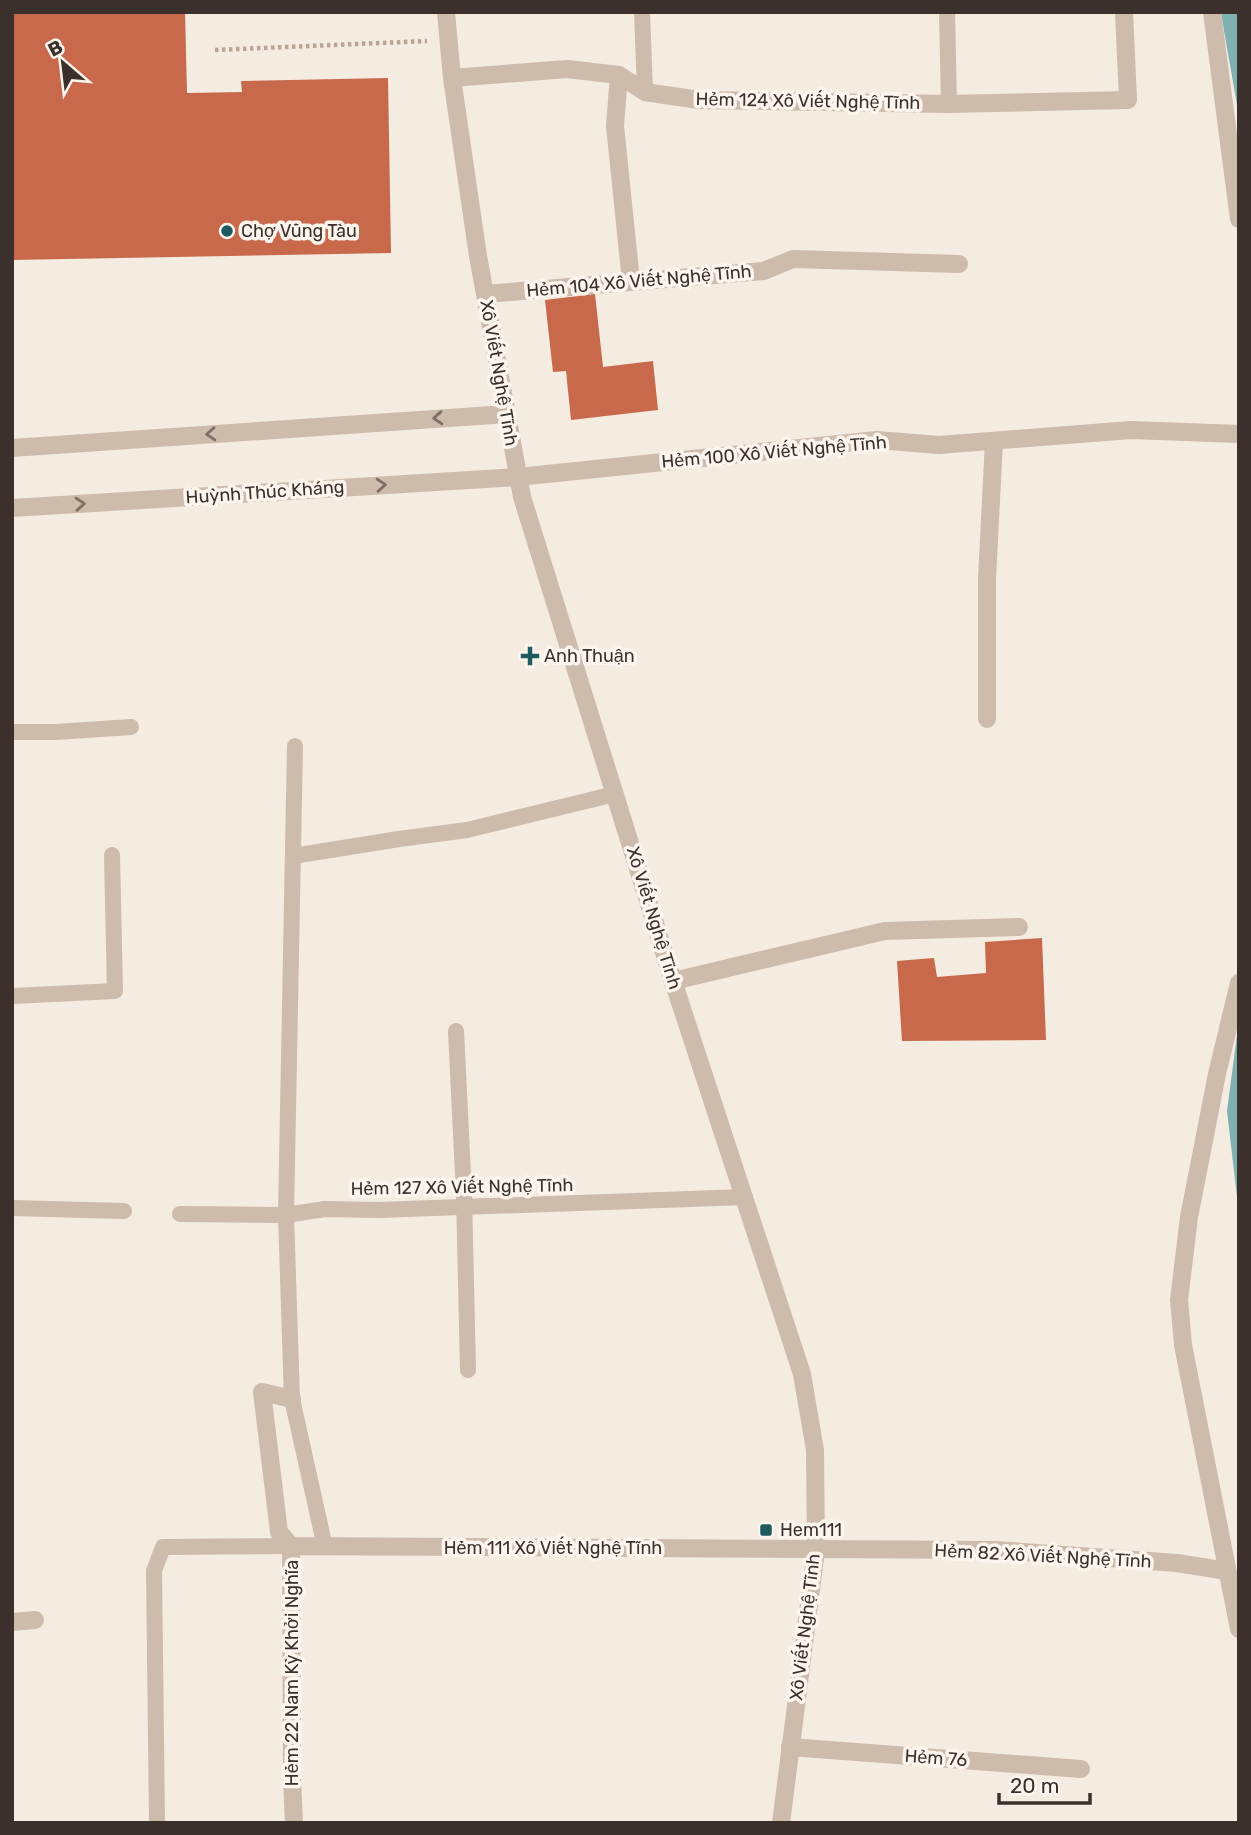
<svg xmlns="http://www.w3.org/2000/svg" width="1251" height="1835" viewBox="0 0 1251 1835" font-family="Rubik,sans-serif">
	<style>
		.water { fill: #7fb0b2 }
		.building { fill: #c8694b }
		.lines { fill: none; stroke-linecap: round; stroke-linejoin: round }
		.path { stroke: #b9a596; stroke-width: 4.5; stroke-dasharray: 3.5 3.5; stroke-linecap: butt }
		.service { stroke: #cdbbac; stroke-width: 16 }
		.minor { stroke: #cdbbac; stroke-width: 18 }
		.tertiary { stroke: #cdbbac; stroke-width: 18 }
		.oneway { stroke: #7d6f65 }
		.poi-dot { fill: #1f5a5e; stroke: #fbf5ee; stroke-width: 2.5 }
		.labels { text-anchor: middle; stroke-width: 7; stroke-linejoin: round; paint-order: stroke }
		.street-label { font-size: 18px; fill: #3b302b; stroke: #fbf5ee }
		.poi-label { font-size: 18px; fill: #3b302b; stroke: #fbf5ee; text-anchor: start }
	</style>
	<rect width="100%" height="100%" fill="#f4ebe1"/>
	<path class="water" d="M1221 12H1239V116L1223 25Z
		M1239 1020V1214L1227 1111Z"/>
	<path class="building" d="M12 12H185L187 93 242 92 241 81 388 78 391 253 12 260Z
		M595 294 603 367 653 361 658 410 571 420 566 371 553 372 545 300Z
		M1042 938 1046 1040 902 1041 897 961 934 958 937 977 986 973 985 942Z"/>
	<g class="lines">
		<path class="path" d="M215 50 427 41"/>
		<path class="service" d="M642 12 645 92
			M947 12 949 104
			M12 732H56L131 727
			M295 746 286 1215 292 1399 325 1547
			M293 856 399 839 467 830 615 794
			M12 996 115 991 112 855
			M456 1031 464 1195 468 1370
			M12 1208 124 1211
			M180 1214 286 1215 325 1209 379 1210 745 1197
			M157 1823 154 1571 163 1547 291 1546"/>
		<path class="minor" d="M1212 12 1239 219
			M619 75 615 126 631 281
			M452 78 567 69 619 75 645 92 699 100 949 104 1128 100 1124 12
			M485 294 764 271 793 259 959 264
			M12 448 507 414
			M12 508 518 477 877 440 939 445 1131 430 1239 434
			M987 719V579L994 441
			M673 981 885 931 1019 927
			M1239 983 1217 1074 1189 1217 1179 1300 1183 1345 1239 1629
			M292 1399 262 1392 279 1532 291 1546 292 1778 294 1823
			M291 1546 995 1550 1177 1563 1227 1571
			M12 1622 35 1620
			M790 1747 1081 1769"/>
		<path class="tertiary" d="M446 12 452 78 478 256 522 497 673 981 802 1374 815 1450 816 1550 781 1823"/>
	</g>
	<defs><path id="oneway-chevron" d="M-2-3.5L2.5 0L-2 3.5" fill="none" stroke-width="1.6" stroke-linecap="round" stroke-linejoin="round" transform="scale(1.75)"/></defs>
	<g class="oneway">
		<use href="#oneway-chevron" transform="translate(438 418) rotate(176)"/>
		<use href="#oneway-chevron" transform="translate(211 434) rotate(176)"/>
		<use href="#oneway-chevron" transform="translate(381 485) rotate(-4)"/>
		<use href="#oneway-chevron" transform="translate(80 504) rotate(-4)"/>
	</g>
	<g class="poi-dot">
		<circle cx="227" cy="231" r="7"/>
		<path d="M526.5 645.5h7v7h7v7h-7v7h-7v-7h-7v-7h7z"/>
		<rect x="759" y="1523" width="14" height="14" rx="3.5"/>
	</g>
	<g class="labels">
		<g class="street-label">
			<text transform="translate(808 101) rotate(1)" y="6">Hẻm 124 Xô Viết Nghệ Tĩnh</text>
			<text transform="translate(639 281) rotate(-5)" y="6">Hẻm 104 Xô Viết Nghệ Tĩnh</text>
			<text transform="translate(499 373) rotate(80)" y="6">Xô Viết Nghệ Tĩnh</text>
			<text transform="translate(774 452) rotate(-5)" y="6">Hẻm 100 Xô Viết Nghệ Tĩnh</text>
			<text transform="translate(265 492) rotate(-4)" y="6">Huỳnh Thúc Kháng</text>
			<text transform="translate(654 918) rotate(73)" y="6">Xô Viết Nghệ Tĩnh</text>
			<text transform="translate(462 1187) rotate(-1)" y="6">Hẻm 127 Xô Viết Nghệ Tĩnh</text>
			<text x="553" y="1554">Hẻm 111 Xô Viết Nghệ Tĩnh</text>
			<text transform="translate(1043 1556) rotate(3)" y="6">Hẻm 82 Xô Viết Nghệ Tĩnh</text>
			<text transform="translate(805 1627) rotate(-83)" y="6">Xô Viết Nghệ Tĩnh</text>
			<text transform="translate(292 1673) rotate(-90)" y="6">Hẻm 22 Nam Kỳ Khởi Nghĩa</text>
			<text transform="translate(936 1758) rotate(4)" y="6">Hẻm 76</text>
		</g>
		<g class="poi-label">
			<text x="241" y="237">Chợ Vũng Tàu</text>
			<text x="544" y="662">Anh Thuận</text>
			<text x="780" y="1536">Hem111</text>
		</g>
	</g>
	<rect width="1251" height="1835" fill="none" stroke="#3b302b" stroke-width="28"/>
	<g transform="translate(63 63) rotate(332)" stroke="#fbf5ee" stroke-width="5" paint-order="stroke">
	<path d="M0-5L12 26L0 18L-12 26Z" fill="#3b302b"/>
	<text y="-10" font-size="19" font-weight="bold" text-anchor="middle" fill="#3b302b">B</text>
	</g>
	<path d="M999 1793v10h91v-10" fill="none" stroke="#3b302b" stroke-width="3.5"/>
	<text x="1010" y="1793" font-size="21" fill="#3b302b" stroke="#fbf5ee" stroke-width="5" paint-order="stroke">20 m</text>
</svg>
